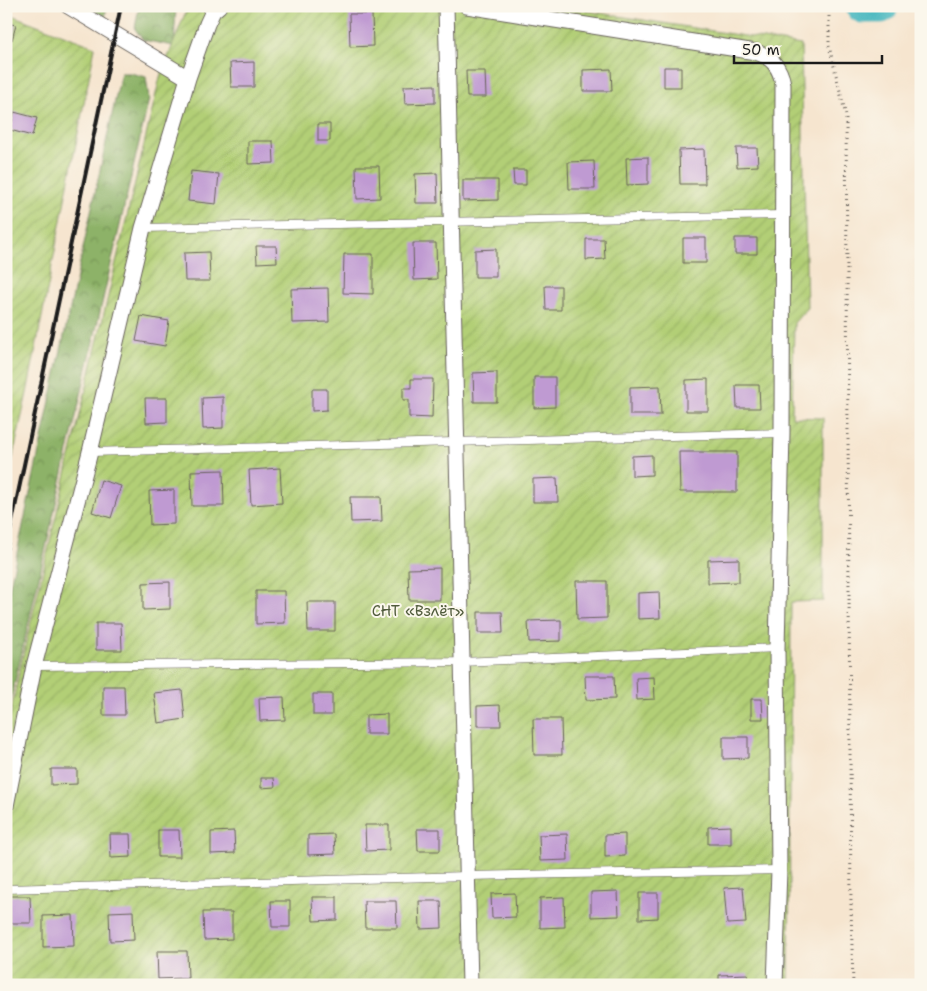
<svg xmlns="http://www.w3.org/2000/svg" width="927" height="991" viewBox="0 0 927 991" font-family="'Shantell Sans',sans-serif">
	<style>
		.forest { fill: url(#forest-crowns); stroke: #546742 }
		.garden { fill: url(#garden-furrows); stroke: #677649 }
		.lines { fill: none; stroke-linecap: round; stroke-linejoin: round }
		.river { stroke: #49b8bf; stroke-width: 35 }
		.building { fill: #bf9ad2 }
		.service-casing { stroke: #68625b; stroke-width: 9 }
		.minor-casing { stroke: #68625b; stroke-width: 17 }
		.path { stroke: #68625b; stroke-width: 3; stroke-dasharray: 1 4; stroke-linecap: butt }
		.service { stroke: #fff; stroke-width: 8 }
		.minor { stroke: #fff; stroke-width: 15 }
		.rail { stroke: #1c1c1c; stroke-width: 4 }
		.labels { text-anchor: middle; stroke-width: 4; stroke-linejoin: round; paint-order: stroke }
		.park-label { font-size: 15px; fill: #505b3c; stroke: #fbf7ec }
	</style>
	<defs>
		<pattern id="forest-crowns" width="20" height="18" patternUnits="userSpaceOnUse" patternTransform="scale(1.25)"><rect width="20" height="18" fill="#8db267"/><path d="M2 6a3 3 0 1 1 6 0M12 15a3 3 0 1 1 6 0" fill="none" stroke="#729054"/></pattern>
		<pattern id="garden-furrows" width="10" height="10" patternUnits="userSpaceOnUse" patternTransform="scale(1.25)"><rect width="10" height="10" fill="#b2cf76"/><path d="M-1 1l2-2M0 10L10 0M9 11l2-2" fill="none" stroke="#98b166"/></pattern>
	</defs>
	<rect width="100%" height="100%" fill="#fbf7ec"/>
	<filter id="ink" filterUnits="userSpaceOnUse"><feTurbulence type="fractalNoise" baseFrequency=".02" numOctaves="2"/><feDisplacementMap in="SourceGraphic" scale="10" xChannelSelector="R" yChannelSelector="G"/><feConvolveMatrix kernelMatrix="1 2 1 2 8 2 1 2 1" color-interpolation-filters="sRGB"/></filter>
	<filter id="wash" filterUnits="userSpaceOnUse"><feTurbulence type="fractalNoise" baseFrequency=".0096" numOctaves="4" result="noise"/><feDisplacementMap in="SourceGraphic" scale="20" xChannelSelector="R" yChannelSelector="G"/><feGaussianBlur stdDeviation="1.12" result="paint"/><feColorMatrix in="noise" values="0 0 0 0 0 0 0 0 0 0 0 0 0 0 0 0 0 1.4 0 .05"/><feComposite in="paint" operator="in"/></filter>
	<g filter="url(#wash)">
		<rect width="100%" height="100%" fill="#f6e5cf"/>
		<path class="forest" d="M86 6H107L105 17Z
			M139 6H176L174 46 143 40 135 29Z
			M121 73H131L146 77 149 99 6 721V604Z"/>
		<path class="garden" d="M188 6H555L801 45 807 308 794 323 792 417 823 418V601L791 602 789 985H6V734L23 655 160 77Z
			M6 13 95 47 27 393 6 488Z"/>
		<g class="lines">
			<path class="river" d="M863 6H881"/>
		</g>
		<g id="blocks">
			<path class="building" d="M349 14H372L373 46 350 47Z
				M6 23 16 25 12 40 6 38Z
				M254 62V87H231L230 63Z
				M664 67H681V87H664Z
				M611 69 612 91H583V70Z
				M466 71H485L486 97H467Z
				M435 85V103L405 104 404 86Z
				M14 112 37 118 32 136 10 130Z
				M318 124H330V141H318Z
				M248 141H273L274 163 248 164Z
				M736 148H757L758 166 737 167Z
				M704 149 705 184H680L679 150Z
				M648 157V184L627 185 626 158Z
				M594 161 595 189H569L568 162Z
				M356 166H379L380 198 357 199Z
				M513 170H526V185H514Z
				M191 171 219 174 216 204 188 201Z
				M437 173 438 203H416L415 174Z
				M463 180H498V200L463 201Z
				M683 238H706V263H683Z
				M735 238H757V254H735Z
				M586 239H604L605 259 586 260Z
				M413 243H436L437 279 414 280Z
				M256 246H276L277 262 257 263Z
				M496 249V277H475V250Z
				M209 252 210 281H185L184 253Z
				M344 254H373V294L343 293Z
				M545 286H561V310H546Z
				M328 288 329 322 292 323 291 289Z
				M141 316 169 321 165 346 136 341Z
				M497 372V402H474L473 373Z
				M534 377H555V407L534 408Z
				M411 379H433L432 418 409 417V400H403V388H411Z
				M708 379V411H686V380Z
				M736 385H759L760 408H737Z
				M660 386 661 415H630V387Z
				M312 389H327V410L312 411Z
				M223 397V428L203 429 202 398Z
				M145 398H167V422L146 423Z
				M679 452H737V492H680Z
				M652 455V475L632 476V456Z
				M280 468 282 503 251 505 249 470Z
				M223 470 224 506H192L191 471Z
				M557 478 558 502H533V479Z
				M101 480 121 486 111 518 92 512Z
				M174 490V524L150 525 149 491Z
				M350 497H381L382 521 351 522Z
				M739 559V582L708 583V560Z
				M440 568V600H409L408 569Z
				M576 581H607V618L577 619Z
				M170 582V609L143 610V583Z
				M256 591H284L285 623 256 624Z
				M659 592 660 618 638 619V593Z
				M307 602H335V631H308Z
				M478 612H502L503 633H478Z
				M561 620V641L529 642 528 621Z
				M96 623H121L122 650H96Z
				M585 676H614L615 699 586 700Z
				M654 677 655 699 637 700 636 678Z
				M103 686H124L125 715H103Z
				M182 690 185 719 158 723 154 693Z
				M313 694H332V715H313Z
				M284 697 285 720 260 721 259 698Z
				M751 699H762L763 719H751Z
				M500 705 501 726H477V706Z
				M387 714V734H366V715Z
				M533 719H561L562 755H534Z
				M723 737H748V758L723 759Z
				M51 769H77V784L51 785Z
				M261 778H274L275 787 261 788Z
				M365 825H389V850L366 851Z
				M731 826V844H708V827Z
				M417 829H440V851H418Z
				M158 830H179L180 857H158Z
				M234 831 235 853 211 854V832Z
				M110 834H130L131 857 111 858Z
				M334 834 335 854 308 855V835Z
				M567 834 568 860 540 861 539 835Z
				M625 834V856L605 857V835Z
				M743 887 746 923 727 924 724 888Z
				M618 891 619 916 591 917V892Z
				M515 893 516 917 492 918 491 894Z
				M639 893H658V918L639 919Z
				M9 896H30L31 923H9Z
				M312 897H337V920L313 921Z
				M564 897 565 927 540 928V898Z
				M271 901H290V927H272Z
				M364 901H396L397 928H365Z
				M419 901H441L442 928 420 929Z
				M133 911 134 940 110 941 109 912Z
				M203 912H232V939L204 940Z
				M73 915 74 946 43 947V916Z
				M157 951H187L188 978 158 979Z
				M748 974V985H719V975Z"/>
		</g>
	</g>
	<g filter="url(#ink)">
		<use href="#blocks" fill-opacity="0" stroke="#68625b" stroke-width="1"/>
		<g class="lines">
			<g class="service-casing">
				<path id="service" d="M143 228 783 215
					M90 452 782 433
					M34 666 462 662 777 648
					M6 889 467 876 779 870"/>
			</g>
			<g class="minor-casing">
				<path id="minor" d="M68 6 188 78
					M446 6 470 985
					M467 6 756 52C772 57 780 67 783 84L782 433 777 648 779 870 775 985
					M6 806 34 666 90 452 143 228 188 78 207 24 213 11 219 6"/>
			</g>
			<path class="path" d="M829 6V46L846 116 851 908 853 985"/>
			<use href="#service" class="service"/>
			<use href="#minor" class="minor"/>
			<path class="rail" d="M6 550 121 6"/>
		</g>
	</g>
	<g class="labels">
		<g class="park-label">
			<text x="418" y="616">СНТ «Взлёт»</text>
		</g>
	</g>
	<rect width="927" height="991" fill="none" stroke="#fbf7ec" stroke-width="25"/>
	<path d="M734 55v8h148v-8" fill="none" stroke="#1c1c1c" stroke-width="2.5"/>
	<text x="742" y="55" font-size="15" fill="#1c1c1c" stroke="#fbf7ec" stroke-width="4" paint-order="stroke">50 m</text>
</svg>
